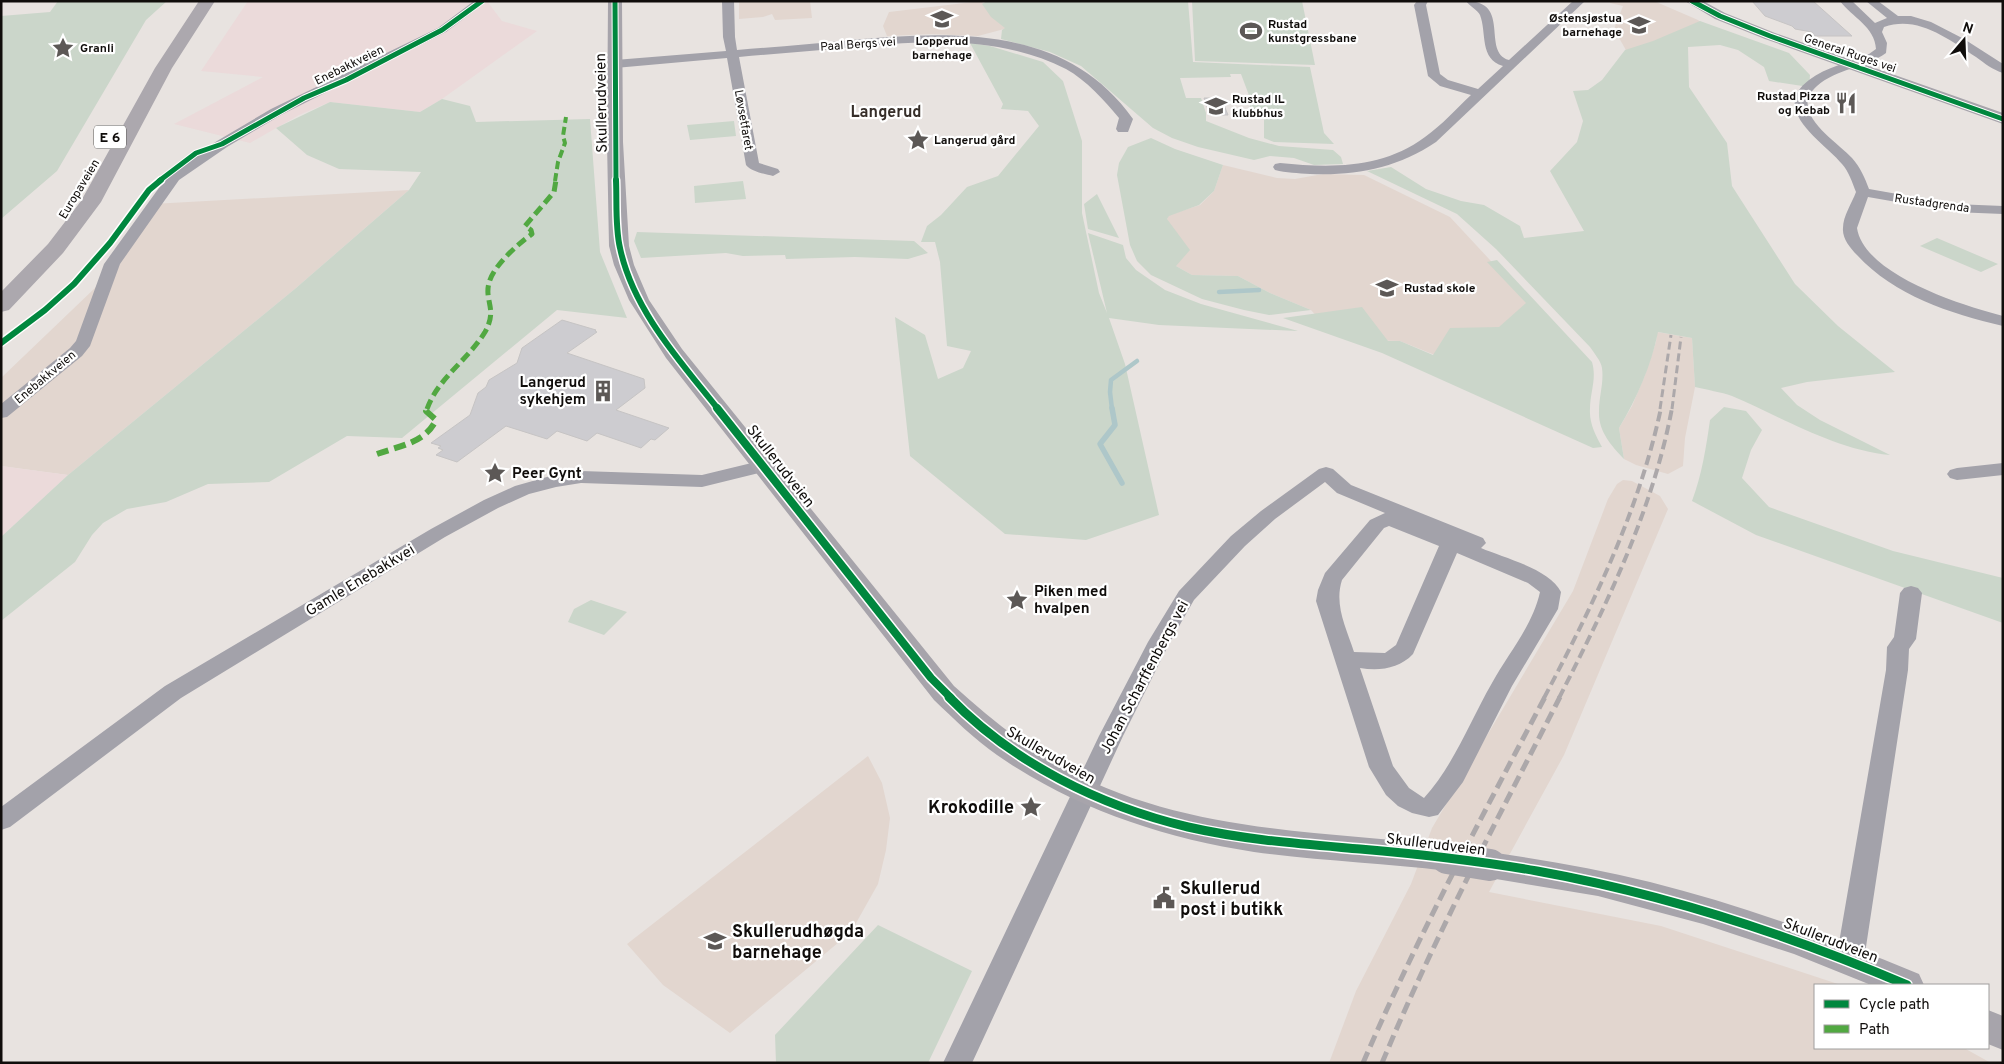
<svg xmlns="http://www.w3.org/2000/svg" width="2004" height="1064" viewBox="0 0 2004 1064" font-family="Overpass,sans-serif">
	<style>
		.built { fill: #e2d6cf }
		.industrial { fill: #ebdada }
		.green { fill: #cbd6ca }
		.lines { fill: none; stroke-linecap: round; stroke-linejoin: round }
		.stream-far1 { stroke: #aec7c9; stroke-width: 4.5 }
		.stream { stroke: #aec7c9; stroke-width: 5.5 }
		.building { fill: #cdccd0; stroke: #c6c4c4 }
		.minor { fill: #a3a2aa; fill-rule: evenodd }
		.major { fill: #a7a4ab; fill-rule: evenodd }
		.highway { fill: #aca8ae; fill-rule: evenodd }
		.rail-far2 { stroke: #aca8aa; stroke-width: 3; stroke-dasharray: 8 4; stroke-linecap: butt }
		.rail-far1 { stroke: #aca8aa; stroke-width: 4; stroke-dasharray: 10 5; stroke-linecap: butt }
		.rail { stroke: #aca8aa; stroke-width: 5; stroke-dasharray: 12 6; stroke-linecap: butt }
		.major-bridge { stroke: #a7a4ab; stroke-width: 32 }
		.quiet-far2 { stroke: #51a841; stroke-width: 4; stroke-dasharray: 8 4; stroke-linecap: butt }
		.quiet-far1 { stroke: #51a841; stroke-width: 5; stroke-dasharray: 10 5; stroke-linecap: butt }
		.quiet { stroke: #51a841; stroke-width: 6; stroke-dasharray: 12 6; stroke-linecap: butt }
		.cycleway-far3-casing { stroke: #fff; stroke-width: 7 }
		.cycleway-far2-casing { stroke: #fff; stroke-width: 9 }
		.cycleway-far1-casing { stroke: #fff; stroke-width: 11 }
		.cycleway-casing { stroke: #fff; stroke-width: 12 }
		.cycleway-far3 { stroke: #00873e; stroke-width: 5 }
		.cycleway-far2 { stroke: #00873e; stroke-width: 6 }
		.cycleway-far1 { stroke: #00873e; stroke-width: 8 }
		.cycleway { stroke: #00873e; stroke-width: 9 }
		.labels { text-anchor: middle; stroke-width: 4.5; stroke-linejoin: round; paint-order: stroke }
		.far-poi-label { font-size: 12px; font-weight: bold; fill: #100d0b; stroke: #fff; text-anchor: start }
		.far-street-label { font-size: 12px; fill: #100d0b; stroke: #fff }
		.shield { fill: #fff; stroke: #585654; stroke-width: 1 }
		.shield-label { font-size: 14px; font-weight: bold; fill: #100d0b }
		.street-label { font-size: 15px; fill: #100d0b; stroke: #fff }
		.poi-label { font-size: 15px; font-weight: bold; fill: #100d0b; stroke: #fff; text-anchor: start }
		.far-district-label { font-size: 16px; font-weight: bold; fill: #362e29; stroke: #fff }
		.near-poi-label { font-size: 18px; font-weight: bold; fill: #100d0b; stroke: #fff; text-anchor: start }
	</style>
	<rect width="100%" height="100%" fill="#e8e3e0"/>
	<path class="built" d="M739 1H810L812 18 775 20 772 14 763 17 739 19Z
		M981 1 1008 28 978 36 931 34 887 36 883 26 889 12Z
		M1610 1H1654L1698 20 1715 34 1627 52 1614 29 1623 6 1610 3Z
		M1223 165 1277 178 1295 179 1323 174 1364 175 1450 217 1582 359 1569 409 1400 341 1358 340 1328 329 1311 310 1270 293 1238 276 1192 275 1176 266 1167 219 1169 215 1200 205 1214 191Z
		M409 190 296 288 68 475 1 466V378L95 288 152 204Z
		M1657 332 1692 338 1695 387 1685 438 1683 466 1668 474 1636 465 1624 459 1619 428 1632 406 1645 375 1656 342Z
		M1623 480 1632 481 1660 496 1668 509 1564 755 1489 892 1661 926 1841 985H1815V1048H1964L1991 1063H1329L1356 991 1411 884 1432 828 1573 591 1608 499 1617 484Z
		M868 756 882 783 890 818 886 850 878 884 851 932 730 1033 663 985 627 944Z"/>
	<path class="industrial" d="M248 1H487L502 21 537 31 442 99 420 112 330 102 299 115 250 143 174 124 263 77 201 71Z
		M1 466 68 475 1 537Z"/>
	<path class="green" d="M58 1H167L146 20 57 171 1 219V16L50 12Z
		M987 1H1188L1193 62 1310 67 1324 133 1334 144 1274 142 1264 138V115L1250 114V98L1241 74H1230L1231 77 1180 78 1186 98H1201L1206 113V121L1249 138 1279 146 1333 150 1341 157 1343 164 1314 165 1294 158 1270 156 1254 160 1198 147 1172 138 1153 128 1081 66 1050 52 1001 39 1002 30 1005 28 991 17 982 4Z
		M1192 1H1302L1315 65 1195 61Z
		M1700 21 1789 53 1810 75 1809 87 1769 81 1764 67 1738 50 1720 45 1688 47 1689 87 1727 143 1732 186 1795 284 1838 326 1895 372 1807 382 1781 388 1797 405 1820 420 1890 455C1833 449 1784 418 1732 396 1721 392 1707 390 1695 387L1692 338 1658 332C1651 366 1637 398 1619 428L1624 459C1611 445 1598 431 1599 411 1599 396 1604 383 1602 368 1601 361 1594 353 1590 347L1496 249 1457 214 1367 171 1391 167 1426 189 1461 201 1484 205 1520 226 1524 238 1584 231 1550 171 1577 142 1583 121 1573 91 1588 90 1602 80 1625 50 1653 41Z
		M970 43 990 46 1043 62 1063 81 1082 141V213L1099 293 1107 313 1088 233 1123 245 1126 258 1136 270 1165 290 1201 304 1298 331 1159 325 1109 318 1125 364 1159 515 1086 540 1005 534 910 456 895 317 925 335 938 379 963 368 971 351 947 346 940 262 935 242H921L927 226 941 215 967 187 998 176 1039 126 1028 111 1001 109 1003 104Z
		M442 99 470 106 476 122 590 119 600 252 627 318 557 310 402 438 347 436 269 482 208 484 166 502 127 509 103 523 92 535 75 562 1 621V537L68 475 296 288 409 190 421 172 339 169 307 155 276 128 330 102 420 112Z
		M734 121 736 136 690 140 687 125Z
		M1151 138 1175 149 1223 165 1214 191 1199 205 1169 216 1167 219 1190 250 1176 266 1192 275 1238 276 1270 293 1311 310 1269 315 1244 310 1202 299 1151 275 1137 261 1130 245 1117 175 1119 163 1128 147Z
		M743 181 746 199 695 203 694 186Z
		M1097 194 1119 238 1088 229 1084 204Z
		M637 232 914 241 928 253 908 259 855 257 786 259 785 255 743 256 726 253 641 258 634 241Z
		M1937 238 1998 264 1981 272 1920 246Z
		M1497 260 1592 362C1597 379 1590 392 1590 409 1589 423 1596 436 1602 447L1593 448 1382 353 1283 318 1362 307 1388 341H1400L1433 355 1450 328 1499 327 1526 303 1487 262Z
		M1724 407 1746 411 1762 430 1751 450 1742 478 1769 507 1893 551 2003 578V623L1756 535 1692 501C1702 474 1706 448 1710 420Z
		M591 600 627 612 604 635 568 622 574 609Z
		M878 925 972 971 928 1063H776L775 1035Z"/>
	<g class="lines">
		<path class="stream-far1" d="M1219 292 1259 290
			M1112 409 1110 392 1111 380 1137 361"/>
		<path class="stream" d="M1112 408 1115 425 1100 444 1122 483"/>
	</g>
	<path class="building" d="M1752 1H1813L1852 36H1815L1812 32 1795 29 1792 26 1765 16Z
		M1204 98H1221L1228 115H1210Z
		M562 320 596 330 595 331 597 332 567 353 644 379 645 388 616 410 669 428 655 440 651 439 641 448 597 433 587 441 557 431 547 439 506 426 457 462 436 455 443 450 438 448 441 446 431 443 470 415 478 393 486 387 489 380 517 363 522 348Z"/>
	<g class="lines">
		<path class="minor" d="M474 1H487L446 32 281 115 227 147 179 180 120 264 90 346 82 356 7 417 1 418V404L70 348 76 341 104 264 169 174 217 141 271 109 438 28Z
			M722 1H734L735 37 737 50C775 47 813 44 851 40 953 31 1067 25 1133 119L1128 132H1118L1116 129 1119 118C1105 101 1086 80 1066 69 997 34 919 41 845 48 810 51 774 54 739 57L759 163 778 169 780 172 773 176C765 174 752 172 746 165L727 58 615 68 609 64 615 60 726 51 723 37Z
			M1417 1H1428L1426 5 1440 74 1448 80 1478 89 1503 66C1479 59 1487 33 1480 15 1478 10 1469 6 1466 1 1512 1 1481 52 1509 60L1573 1H1585L1436 142C1397 168 1356 176 1310 174 1298 173 1286 173 1275 170L1273 167 1275 164 1280 163C1331 168 1382 169 1425 137 1442 125 1456 109 1471 95L1440 86 1428 76 1414 5Z
			M1840 1H1852L1875 23 1887 18 1866 1H1878L1898 16H1911L1931 22 1964 39 2003 64V73C1993 70 1984 63 1976 57 1948 39 1918 15 1884 27L1882 32 1887 43 1886 53C1865 68 1836 69 1817 86 1787 112 1837 141 1852 158 1860 167 1865 178 1869 189L1954 204 2003 206V214L1954 212 1868 197 1857 228C1864 275 1964 306 2003 316V326C1949 313 1895 296 1857 255 1850 248 1842 238 1843 228 1843 216 1852 203 1856 192 1852 182 1849 172 1842 164 1824 142 1769 110 1809 80 1826 67 1850 62 1869 54L1876 49C1875 27 1852 17 1840 1Z
			M764 460 771 462 773 466 771 470 702 487 581 483 556 487 529 494 498 508 445 537 181 698 10 827 1 830V807L165 686 431 529 484 500 515 486 554 475 581 471 702 475Z
			M2003 463V475L1957 480 1950 478 1947 474 1950 470 1957 468Z
			M1326 467 1333 469 1351 485 1483 538 1486 543 1481 548C1504 558 1550 569 1561 592L1558 609 1512 686 1463 782 1438 815 1429 817 1412 813 1398 806 1386 795 1369 767 1316 601 1318 590 1325 573 1370 520 1385 513 1337 493 1325 482 1275 519 1245 546 1194 600 1170 642 1123 736 972 1063H943L1099 736 1148 642 1179 591 1231 536 1261 511 1319 469ZM1389 526 1439 546 1396 645 1385 653 1354 652C1346 627 1334 605 1342 580L1384 528ZM1457 553 1528 583 1540 592C1533 625 1508 654 1492 683 1470 721 1454 765 1424 798L1409 788 1393 766 1360 668C1379 671 1399 669 1413 654Z
			M1911 586 1918 588 1922 593 1916 639 1909 649 1908 670 1864 960 1860 968 1850 972 1840 968 1836 960 1886 670 1887 647 1894 637 1900 593 1904 588Z"/>
		<path class="major" d="M608 1H622L623 142 629 246 634 265 649 300 682 349 954 686C984 713 1015 739 1050 760 1171 832 1311 831 1447 845L1458 849 1463 858 1458 867 1447 871C1383 863 1318 861 1254 852 1162 838 1073 808 997 755 974 739 954 719 934 700L666 358 629 300 614 265 609 246 607 142Z
			M1685 1H1703L1725 13 1775 33 2003 113V124L1765 39 1715 19Z
			M1490 852C1544 860 1597 869 1650 882 1742 905 1832 938 1919 974L1924 985H1871L1794 954 1703 924 1598 896 1490 878 1479 874 1474 865 1479 856Z
			M1988 1010 2003 1016V1050L1988 1044Z"/>
		<path class="highway" d="M199 1H215L172 68 101 202 63 253 9 310 1 312V292L48 244 81 201 155 68Z"/>
		<path class="rail-far2" d="M1660 409 1671 335
			M1672 409 1681 337"/>
		<path class="rail-far1" d="M1544 698C1593 605 1639 511 1661 408
			M1559 698C1606 606 1653 510 1672 408"/>
		<path class="rail" d="M1363 1063C1417 938 1481 818 1545 697
			M1382 1063C1434 938 1498 818 1560 697"/>
		<path class="major-bridge" d="M1447 858 1490 865"/>
		<path class="quiet-far2" d="M555 181 558 162 565 143 563 136 566 117"/>
		<path class="quiet-far1" d="M427 409C438 378 468 360 485 332 498 309 484 301 489 283 493 266 518 244 532 234L531 230 525 226 554 192 556 180"/>
		<path class="quiet" d="M377 454C399 446 425 443 436 420L426 411 427 408"/>
		<g class="cycleway-far3-casing">
			<path id="cycleway-far3" d="M615 1 616 181
				M1692 1 1720 16 1770 36 2003 119
				M159 181 196 153 222 144 304 98 346 80 442 30 482 1"/>
		</g>
		<g class="cycleway-far2-casing">
			<path id="cycleway-far2" d="M616 180C617 202 615 227 620 248 633 310 680 361 718 409
				M1 343 45 310 74 284 110 243 149 190 161 180"/>
		</g>
		<g class="cycleway-far1-casing">
			<path id="cycleway-far1" d="M717 408 931 678 951 698"/>
		</g>
		<g class="cycleway-casing">
			<path id="cycleway" d="M949 697C1013 763 1100 806 1188 827 1245 840 1303 844 1360 849 1419 854 1479 861 1537 871 1665 894 1787 934 1907 985"/>
		</g>
		<use href="#cycleway-far3" class="cycleway-far3"/>
		<use href="#cycleway-far2" class="cycleway-far2"/>
		<use href="#cycleway-far1" class="cycleway-far1"/>
		<use href="#cycleway" class="cycleway"/>
	</g>
	<defs>
		<g id="school-bare" transform="scale(1.725)"><path d="M0-5L7-2L0 1L-7-2ZM-4 1L0 2.5L4 1V4Q0 6-4 4Z" fill="#5c5856" stroke="#fff" stroke-width="2.5" paint-order="stroke"/></g>
		<g id="stadium-bare" transform="scale(1.725)"><path d="M0-5a6.5 5 0 1 0 0 10a6.5 5 0 1 0 0-10ZM-3.5-1.8h7v3.6h-7Z" fill="#5c5856" stroke="#fff" stroke-width="2.5" paint-order="stroke"/></g>
		<g id="sight-bare" transform="scale(1.725)"><path d="M0-6L1.8-2.2L6-1.7L2.9 1.2L3.7 5.4L0 3.3L-3.7 5.4L-2.9 1.2L-6-1.7L-1.8-2.2Z" fill="#5c5856" stroke="#fff" stroke-width="2.5" paint-order="stroke"/></g>
		<g id="restaurant-bare" transform="scale(1.725)"><path d="M-5-6h1v4h1v-4h1v4h1v-4h1v5L-1.5 .5V6h-2V.5L-5-1ZM5-6V6H3V1.5H1.5Q1.5-4 5-6Z" fill="#5c5856" stroke="#fff" stroke-width="2.5" paint-order="stroke"/></g>
		<g id="building-bare" transform="scale(1.725)"><path d="M-4-6H4V6H1V3H-1V6H-4ZM-2.5-4.3h1.7v1.8h-1.7ZM.8-4.3h1.7v1.8H.8ZM-2.5-1h1.7V.8h-1.7ZM.8-1h1.7V.8H.8Z" fill="#5c5856" stroke="#fff" stroke-width="2.5" paint-order="stroke"/></g>
		<g id="civic-bare" transform="scale(1.725)"><path d="M-.6-6.5H3V-4.5H.6V-3L4-1V1h2V6H-6V1h2V-1L-.6-3ZM-1.2 2.5V6h2.4V2.5Z" fill="#5c5856" stroke="#fff" stroke-width="2.5" paint-order="stroke"/></g>
	</defs>
	<g fill-rule="evenodd">
		<use href="#school-bare" x="942" y="19"/>
		<use href="#school-bare" x="1639" y="25"/>
		<use href="#stadium-bare" x="1251" y="31"/>
		<use href="#sight-bare" x="63" y="48"/>
		<use href="#restaurant-bare" x="1846" y="103"/>
		<use href="#school-bare" x="1216" y="106"/>
		<use href="#sight-bare" x="918" y="140"/>
		<use href="#school-bare" x="1387" y="288"/>
		<use href="#building-bare" x="603" y="391"/>
		<use href="#sight-bare" x="495" y="473"/>
		<use href="#sight-bare" x="1017" y="600"/>
		<use href="#sight-bare" x="1031" y="807"/>
		<use href="#civic-bare" x="1164" y="898"/>
		<use href="#school-bare" x="715" y="941"/>
	</g>
	<g class="labels">
		<g class="far-poi-label">
			<text x="1622" y="22" text-anchor="end">Østensjøstua<tspan x="1622" dy="14">barnehage</tspan></text>
			<text x="1268" y="28">Rustad<tspan x="1268" dy="14">kunstgressbane</tspan></text>
			<text x="942" y="45" text-anchor="middle">Lopperud<tspan x="942" dy="14">barnehage</tspan></text>
			<text x="80" y="52">Granli</text>
			<text x="1830" y="100" text-anchor="end">Rustad Pizza<tspan x="1830" dy="14">og Kebab</tspan></text>
			<text x="1232" y="103">Rustad IL<tspan x="1232" dy="14">klubbhus</tspan></text>
			<text x="934" y="144">Langerud gård</text>
			<text x="1404" y="292">Rustad skole</text>
		</g>
		<g class="far-street-label">
			<text transform="translate(858 44) rotate(-4)" y="4">Paal Bergs vei</text>
			<text transform="translate(1850 53) rotate(19)" y="4">General Ruges vei</text>
			<text transform="translate(349 65) rotate(-26)" y="4">Enebakkveien</text>
			<text transform="translate(744 120) rotate(80)" y="4">Løvsetfaret</text>
			<text transform="translate(79 189) rotate(-59)" y="4">Europaveien</text>
			<text transform="translate(1932 203) rotate(8)" y="4">Rustadgrenda</text>
			<text transform="translate(45 377) rotate(-40)" y="4">Enebakkveien</text>
		</g>
		<rect class="shield" x="94" y="125.5" width="32" height="23" rx="4"/>
		<g class="shield-label">
			<text x="110" y="142">E 6</text>
		</g>
		<g class="street-label">
			<text transform="translate(601 103) rotate(-91)" y="5">Skullerudveien</text>
			<text transform="translate(781 466) rotate(52)" y="5">Skullerudveien</text>
			<text transform="translate(360 580) rotate(-31)" y="5">Gamle Enebakkvei</text>
			<text transform="translate(1144 677) rotate(-62)" y="5">Johan Scharffenbergs vei</text>
			<text transform="translate(1051 755) rotate(30)" y="5">Skullerudveien</text>
			<text transform="translate(1436 844) rotate(7)" y="5">Skullerudveien</text>
			<text transform="translate(1831 940) rotate(21)" y="5">Skullerudveien</text>
		</g>
		<g class="poi-label">
			<text x="586" y="387" text-anchor="end">Langerud<tspan x="586" dy="17">sykehjem</tspan></text>
			<text x="512" y="478">Peer Gynt</text>
			<text x="1034" y="596">Piken med<tspan x="1034" dy="17">hvalpen</tspan></text>
		</g>
		<g class="far-district-label">
			<text x="886" y="117">Langerud</text>
		</g>
		<g class="near-poi-label">
			<text x="1014" y="813" text-anchor="end">Krokodille</text>
			<text x="1180" y="894">Skullerud<tspan x="1180" dy="21">post i butikk</tspan></text>
			<text x="732" y="937">Skullerudhøgda<tspan x="732" dy="21">barnehage</tspan></text>
		</g>
	</g>
	<rect width="2004" height="1064" fill="none" stroke="#100d0b" stroke-width="5"/>
	<rect x="1814" y="984" width="175" height="65" fill="#ffffff" stroke="#9f9e9d"/>
	<rect x="1824" y="1000" width="25" height="8" fill="#00873e" stroke="#9f9e9d"/>
	<text x="1859" y="1009" font-size="15" fill="#100d0b">Cycle path</text>
	<rect x="1824" y="1025" width="25" height="8" fill="#51a841" stroke="#9f9e9d"/>
	<text x="1859" y="1034" font-size="15" fill="#100d0b">Path</text>
	<g transform="translate(1964 40) rotate(19)" stroke="#ffffff" stroke-width="4" paint-order="stroke">
	<path d="M0-4L9 19L0 12L-9 19Z" fill="#100d0b"/>
	<text y="-8" font-size="14" font-weight="bold" text-anchor="middle" fill="#100d0b">N</text>
	</g>
</svg>
